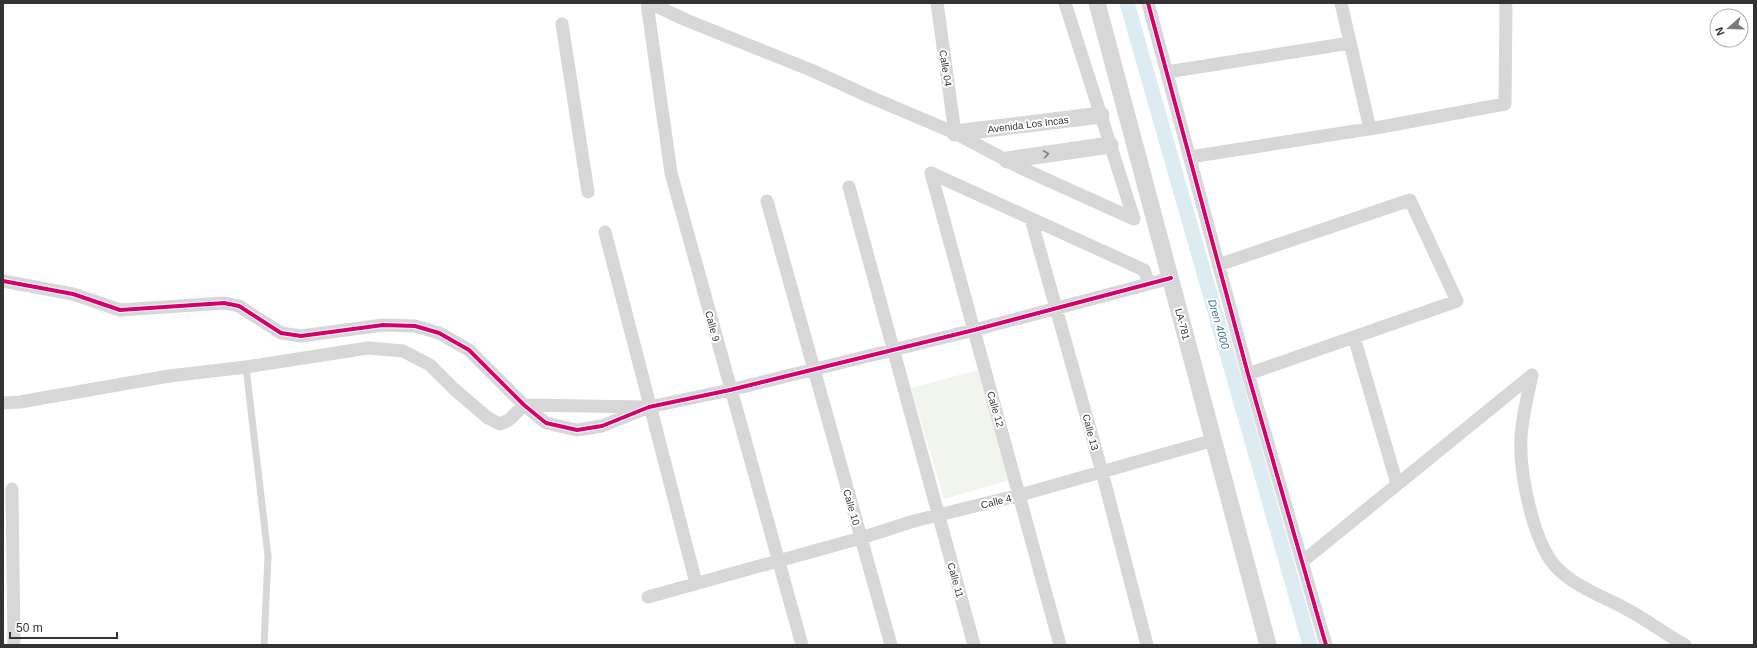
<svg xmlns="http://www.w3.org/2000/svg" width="1757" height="648" viewBox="0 0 1757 648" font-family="Helvetica,sans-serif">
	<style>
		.green { fill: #f1f5ed }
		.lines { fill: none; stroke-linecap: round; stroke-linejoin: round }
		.canal { stroke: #ddebf3; stroke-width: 15 }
		.service { stroke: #d7d7d7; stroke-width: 7 }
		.minor { stroke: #d7d7d7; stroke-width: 13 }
		.tertiary { stroke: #d7d7d7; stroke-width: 17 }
		.cycleway-casing { stroke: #fff; stroke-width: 6 }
		.cycleway { stroke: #d6006c; stroke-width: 4 }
		.oneway { stroke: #7d7d7d }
		.labels { text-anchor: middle; stroke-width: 4; stroke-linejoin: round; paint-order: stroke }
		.street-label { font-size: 10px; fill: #333; stroke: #fff }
		.water-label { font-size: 11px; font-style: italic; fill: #3f7597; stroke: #fff }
	</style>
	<rect width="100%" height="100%" fill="#fff"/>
	<path class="green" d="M978 370 1010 480 944 499 911 388Z"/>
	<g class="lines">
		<path class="canal" d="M1127 3 1310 645"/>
		<path class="service" d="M246 367 268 556 264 645"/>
		<path class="minor" d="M647 3 671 173 802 645
			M650 3 686 20 811 70 868 96 955 133 1021 168 1134 219
			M937 3 955 133
			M1065 3 1134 219
			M1148 3 1248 374 1326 645
			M1341 3 1370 129
			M562 24 588 192
			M1167 72 1350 43
			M1190 157 1381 127 1505 104 1506 3
			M931 173 1060 645
			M931 173 1144 270 1149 283
			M849 187 974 645
			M767 201 891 645
			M1031 219 1102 472 1147 645
			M605 232 696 583
			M1218 265 1410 200 1457 301 1248 374
			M3 281 73 294 120 310 224 303 239 306 281 333 301 336 383 325 415 326 439 333 469 350 524 405 546 423 577 430 602 426 649 407 730 390 974 330 1171 278
			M1354 337 1397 484
			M1532 375C1528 395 1522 417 1521 437 1519 471 1533 545 1558 569 1577 588 1605 597 1628 610 1647 620 1665 634 1685 645
			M3 403 20 402 169 376 246 367 368 348 403 351 430 365 454 389 488 418 500 424 509 420 524 405 644 407
			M12 489 14 645
			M1303 561 1532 375
			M648 597 861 538 914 521 1020 495 1214 440"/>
		<path class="tertiary" d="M1097 3 1268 645
			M955 133 1101 115
			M1007 160 1110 145"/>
		<g class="cycleway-casing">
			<path id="cycleway" d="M1148 3 1248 374 1326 645
				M3 281 73 294 120 310 224 303 239 306 281 333 301 336 383 325 415 326 439 333 469 350 524 405 546 423 577 430 602 426 649 407 730 390 974 330 1171 278"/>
		</g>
		<use href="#cycleway" class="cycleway"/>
	</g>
	<defs><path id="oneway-chevron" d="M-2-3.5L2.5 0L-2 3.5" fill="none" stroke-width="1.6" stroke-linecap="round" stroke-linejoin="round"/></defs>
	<use class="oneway" href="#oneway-chevron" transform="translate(1046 154) rotate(-9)"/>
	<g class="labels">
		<g class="street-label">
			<text transform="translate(946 68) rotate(81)" y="4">Calle 04</text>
			<text transform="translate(1028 124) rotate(-7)" y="4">Avenida Los Incas</text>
			<text transform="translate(1183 324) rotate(75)" y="4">LA-781</text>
			<text transform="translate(713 326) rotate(75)" y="4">Calle 9</text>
			<text transform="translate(996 409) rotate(74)" y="4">Calle 12</text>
			<text transform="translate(1091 432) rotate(75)" y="4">Calle 13</text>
			<text transform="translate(996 501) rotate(-14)" y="4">Calle 4</text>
			<text transform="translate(852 507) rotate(74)" y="4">Calle 10</text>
			<text transform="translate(956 580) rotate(74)" y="4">Calle 11</text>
		</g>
		<g class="water-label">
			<text transform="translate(1219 324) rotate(74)" y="4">Dren 4000</text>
		</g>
	</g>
	<rect width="1757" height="648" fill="none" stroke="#333333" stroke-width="8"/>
	<g transform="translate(1729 28) rotate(250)"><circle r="19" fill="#ffffff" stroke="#adadad"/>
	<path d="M0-3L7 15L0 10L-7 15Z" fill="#7a7a7a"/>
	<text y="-6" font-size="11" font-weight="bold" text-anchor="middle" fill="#333333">N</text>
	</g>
	<path d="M10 632v6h107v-6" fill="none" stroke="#333333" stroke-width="2"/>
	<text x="16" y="632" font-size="12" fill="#333333" stroke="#ffffff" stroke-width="3" paint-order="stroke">50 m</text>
</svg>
